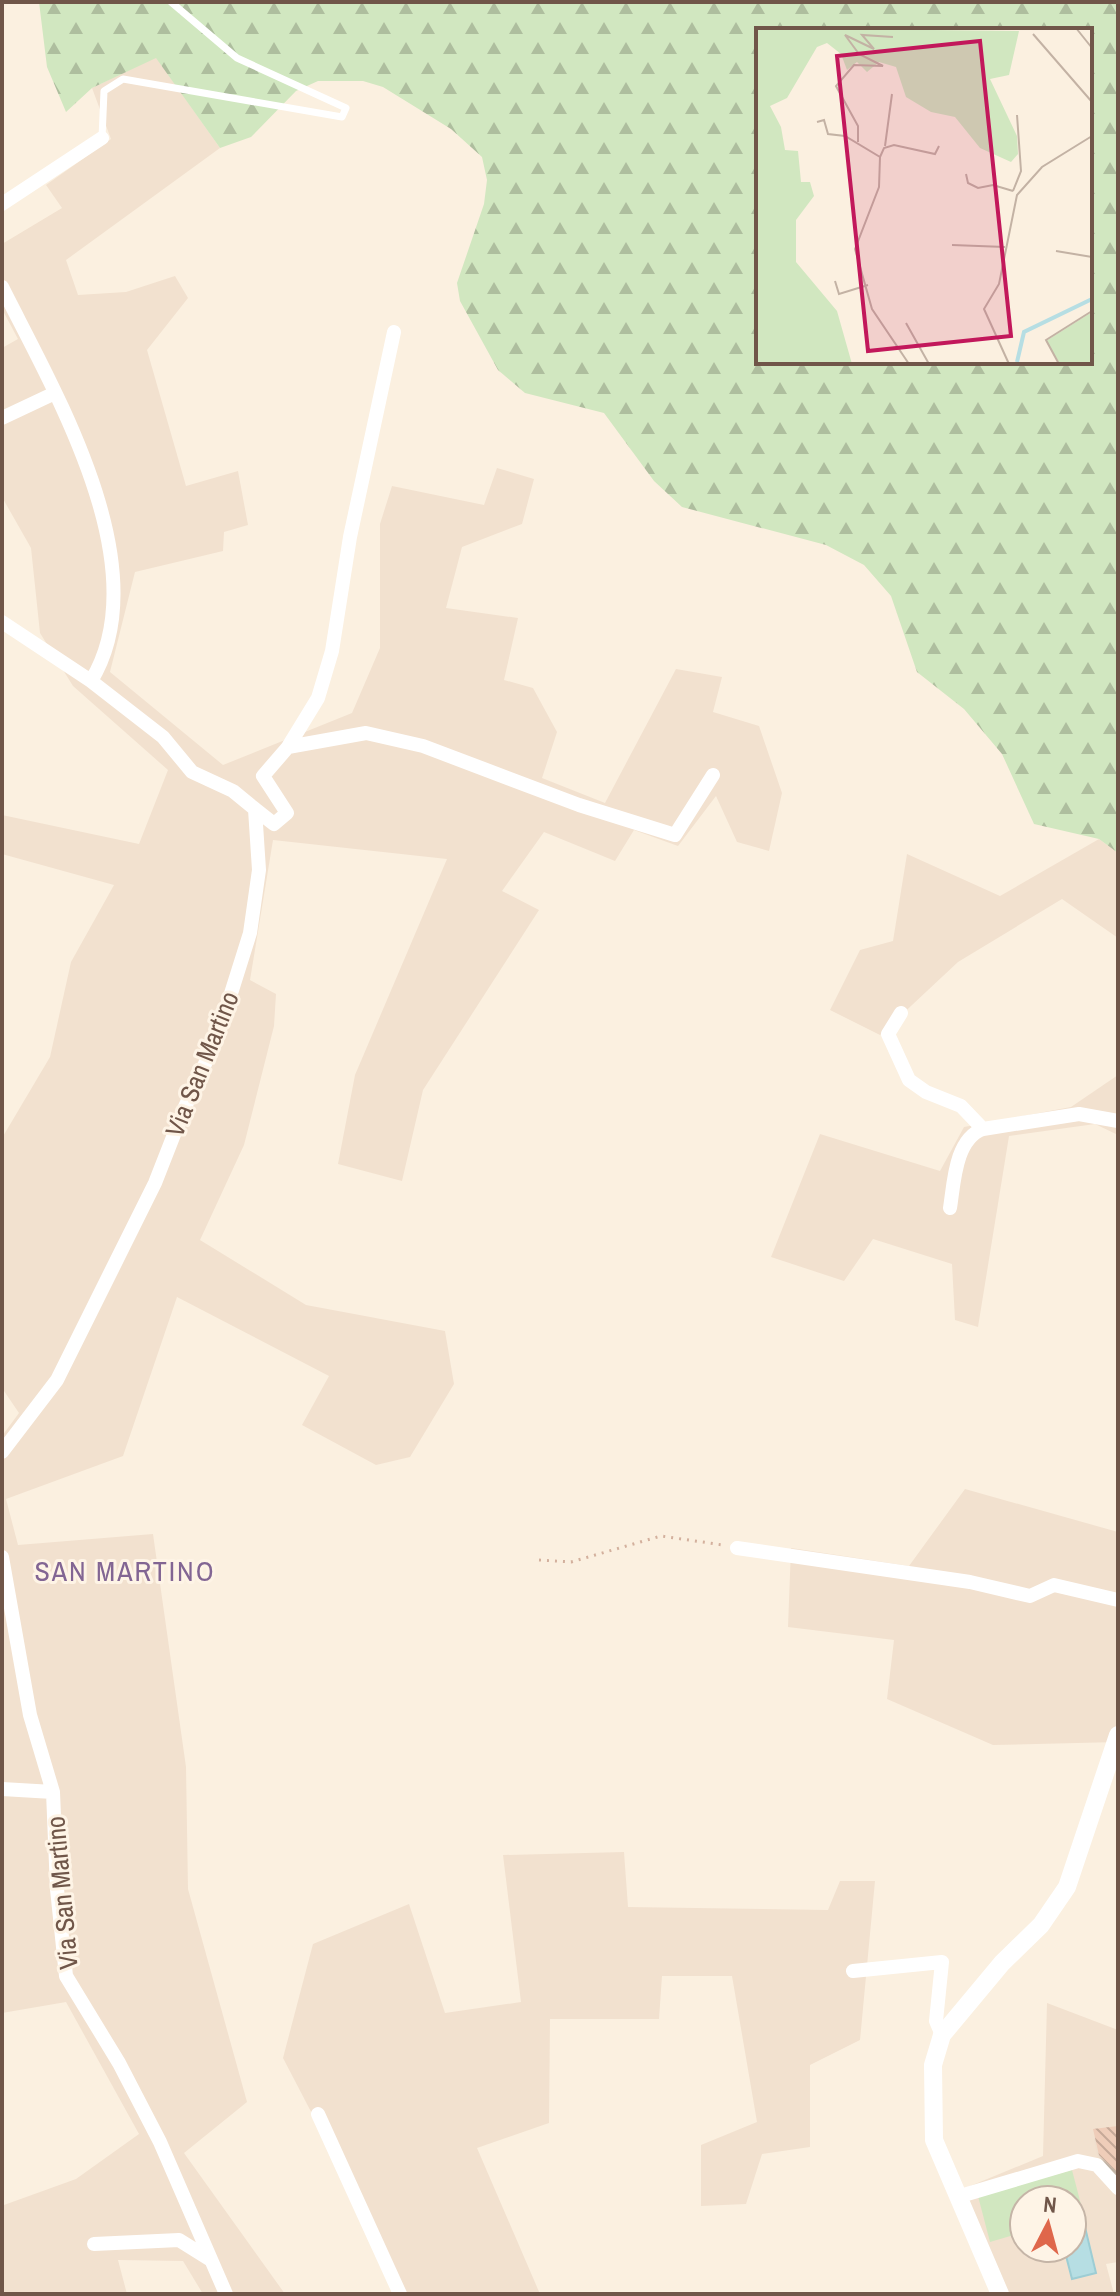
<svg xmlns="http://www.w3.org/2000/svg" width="1120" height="2296" viewBox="0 0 1120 2296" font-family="'Archivo Narrow',sans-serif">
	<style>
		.residential { fill: #f2e1cf; fill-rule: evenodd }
		.forest { fill: url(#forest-firs); fill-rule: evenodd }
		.garden { fill: #d1e7c0 }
		.water { fill: #b6dee3; stroke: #9dcdd4; stroke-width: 2 }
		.building { fill: url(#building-back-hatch); filter: url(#shadow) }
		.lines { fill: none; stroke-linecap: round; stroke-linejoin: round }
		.path { stroke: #d3b09d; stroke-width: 3; stroke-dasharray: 2 6; stroke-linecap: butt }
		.service { stroke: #fff; stroke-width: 7 }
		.minor { stroke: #fff; stroke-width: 14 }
		.tertiary { stroke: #fff; stroke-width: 18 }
		.labels { text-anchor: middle; stroke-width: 6; stroke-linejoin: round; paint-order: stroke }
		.street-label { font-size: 26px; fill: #705649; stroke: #fef4e6 }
		.neighbourhood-label { font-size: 28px; letter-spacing: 2px; fill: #826593; stroke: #fef4e6 }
		.inset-river { fill: none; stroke: #b6dee3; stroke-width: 4 }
		.inset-road { fill: none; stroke: #c3b2a4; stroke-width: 2 }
		.view { fill: #c2185b; fill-opacity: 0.15; stroke: #c2185b; stroke-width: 4 }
		.inset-edge { fill: none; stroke: #705649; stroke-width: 4 }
	</style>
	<defs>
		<pattern id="forest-firs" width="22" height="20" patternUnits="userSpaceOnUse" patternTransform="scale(2)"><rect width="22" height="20" fill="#d1e7c0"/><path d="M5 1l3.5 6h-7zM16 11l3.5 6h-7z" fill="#aebe9e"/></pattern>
		<pattern id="building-back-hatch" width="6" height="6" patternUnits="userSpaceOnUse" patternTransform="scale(2)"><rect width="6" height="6" fill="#efcdb9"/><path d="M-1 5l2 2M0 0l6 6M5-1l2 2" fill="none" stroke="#c6a998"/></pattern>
		<filter id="shadow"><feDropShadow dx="5" dy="9" stdDeviation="2" flood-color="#0004"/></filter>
	</defs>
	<rect width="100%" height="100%" fill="#fbf0e0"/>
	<path class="residential" d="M156 57 220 148 66 260 78 295 126 292 175 276 188 298 147 350 186 486 238 471 248 525 224 532 223 551 135 572 110 672 223 765 352 713 380 648V524L392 486 484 505 497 468 534 479 522 524 462 547 446 608 518 618 504 680 533 688 557 732 542 778 605 803 676 669 722 677 713 712 759 726 782 793 769 851 737 842 716 796 678 846 634 830 615 861 544 832 502 891 539 910 423 1090 402 1181 338 1164 355 1075 447 859 273 840 250 980 276 994 274 1026 244 1145 200 1240 306 1305 445 1331 454 1384 410 1457 376 1465 302 1425 329 1376 177 1297 123 1456 6 1499 18 1545 153 1534 186 1767 188 1889 247 2102 184 2153 285 2294H203L183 2261 118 2260 127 2294H2L4 2205 76 2179 139 2134 66 2002 2 2013V1436L19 1413 2 1388V1138L50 1057 71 962 114 885 2 854V815L139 844 168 770 73 686 40 633 31 548 2 497V348L18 339 2 309V244L62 208 46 185 111 139 92 88Z
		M1099 839 1118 853V938L1062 899 958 962 880 1035 830 1010 860 950 893 941 907 854 1000 896Z
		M1118 1075V1135L1095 1124 1009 1136 978 1327 955 1320 952 1264 873 1239 844 1281 771 1257 820 1134 940 1171 964 1127 1071 1107Z
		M965 1489 1118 1532V1742L993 1745 887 1699 894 1640 788 1627 791 1548 909 1566Z
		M624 1852 628 1907 828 1910 840 1881H875L860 2040 810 2065V2147L762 2154 746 2204 701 2206V2145L757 2122 732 1976H662L659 2019H550L549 2123 477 2148 540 2294H406L283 2058 313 1944 409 1904 445 2013 521 2002 503 1855Z
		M1047 2003 1118 2030V2262L1106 2264 1114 2294H994L963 2189 1043 2156ZM1024 2200H1072V2248H1024Z"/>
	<path class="forest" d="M39 2H1118V853L1099 839 1034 824 1002 754 964 709 917 672 891 596 864 565 826 545 682 507 654 481 604 413 525 393 498 370 460 301 457 283 484 204 487 180 482 157 451 129 383 87 363 81H318L296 91 251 137 220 148 156 58 92 88 66 112 47 67ZM758 30H1090V362H758Z"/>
	<path class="garden" d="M1072 2170 1084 2216 1072 2219V2200H1024V2232L990 2242 978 2196Z"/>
	<path class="water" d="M1084 2223 1096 2273 1072 2279 1064 2248H1072V2226Z"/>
	<path class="building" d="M1118 2126V2173L1099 2155 1093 2129Z"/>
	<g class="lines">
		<path class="path" d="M539 1560 571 1562 661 1536 723 1545"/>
		<path class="service" d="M102 138 104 91 123 79 342 117 346 108 237 58 171 2"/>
		<path class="minor" d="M2 204 102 138
			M2 287C54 391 160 568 91 681
			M2 418 55 393
			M2 622 91 681 163 737 192 772 233 791 255 809 259 870 250 933 217 1038 184 1109 155 1183 57 1380 2 1452
			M288 747 318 698 332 651 350 537 394 332
			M255 809 274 824 287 813 263 776 288 747 366 733 423 746 579 805 675 835 713 775
			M901 1013 888 1034 909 1080 926 1092 961 1106 983 1129 1079 1114 1118 1121
			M950 1208C954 1183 955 1139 983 1129
			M737 1548 970 1582 1030 1596 1054 1585 1118 1600
			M2 1557 30 1715 53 1792 57 1889 66 1976 119 2063 160 2142 226 2294
			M2 1789 53 1792
			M853 1971 942 1962 936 2021 942 2035
			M318 2114 400 2294
			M957 2197 1078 2161 1097 2165 1118 2188
			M94 2244 179 2240 211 2260"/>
		<path class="tertiary" d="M1000 2294 934 2140 933 2065 942 2035 1002 1963 1041 1925 1067 1887 1118 1735"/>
	</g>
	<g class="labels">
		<g class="street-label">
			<text transform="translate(202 1064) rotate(-68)" y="9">Via San Martino</text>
			<text transform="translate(62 1893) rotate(-95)" y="9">Via San Martino</text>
		</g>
		<g class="neighbourhood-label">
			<text x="125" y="1581">SAN MARTINO</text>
		</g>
	</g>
	<g transform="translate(756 28)">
		<rect width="336" height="336" fill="#fbf0e0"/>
		<path d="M0 0 263 3 253 47 234 51 261 108 262 126 255 134 224 120 199 89 175 84 150 69 140 39 123 34 111 44 101 34 91 42 85 26 71 15 61 19 31 70 14 78 25 99 29 122 42 123 45 154H54L58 168 40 192V234L81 283 96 336H0Z" fill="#d1e7c0"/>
		<path d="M336 284V336H304L290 313Z" fill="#d1e7c0"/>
		<path class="inset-river" d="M261 334 268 304 336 271"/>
		<path class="inset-road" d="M320 0 336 20M277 6 336 74M61 94 68 92 72 106 89 108 124 129 123 159 99 221 116 281 153 336M102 114V98L80 58 98 37 127 38 103 26 89 7 118 21 106 7 137 9M129 118 136 66M124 129 128 120 138 117 179 126 183 118M210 146 212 155 222 160 237 157 257 163M257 163 265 143 261 87M196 217 249 219M300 223 336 229M79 253 83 266 112 257M150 295 173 336M253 336 228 281 243 256 261 167 286 139 336 108M303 336 290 312 336 283"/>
		<path class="view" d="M224 13 255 308 112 323 81 28Z"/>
		<rect width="336" height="336" class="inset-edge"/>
	</g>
	<rect width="1120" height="2296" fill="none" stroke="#705649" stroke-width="8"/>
	<g transform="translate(1048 2224) rotate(6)"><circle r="38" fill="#fef4e6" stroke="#c5b5a7" stroke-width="2"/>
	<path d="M0-6L14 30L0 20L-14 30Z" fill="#df674b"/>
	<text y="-12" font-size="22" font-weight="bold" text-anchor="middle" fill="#705649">N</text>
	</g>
</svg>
